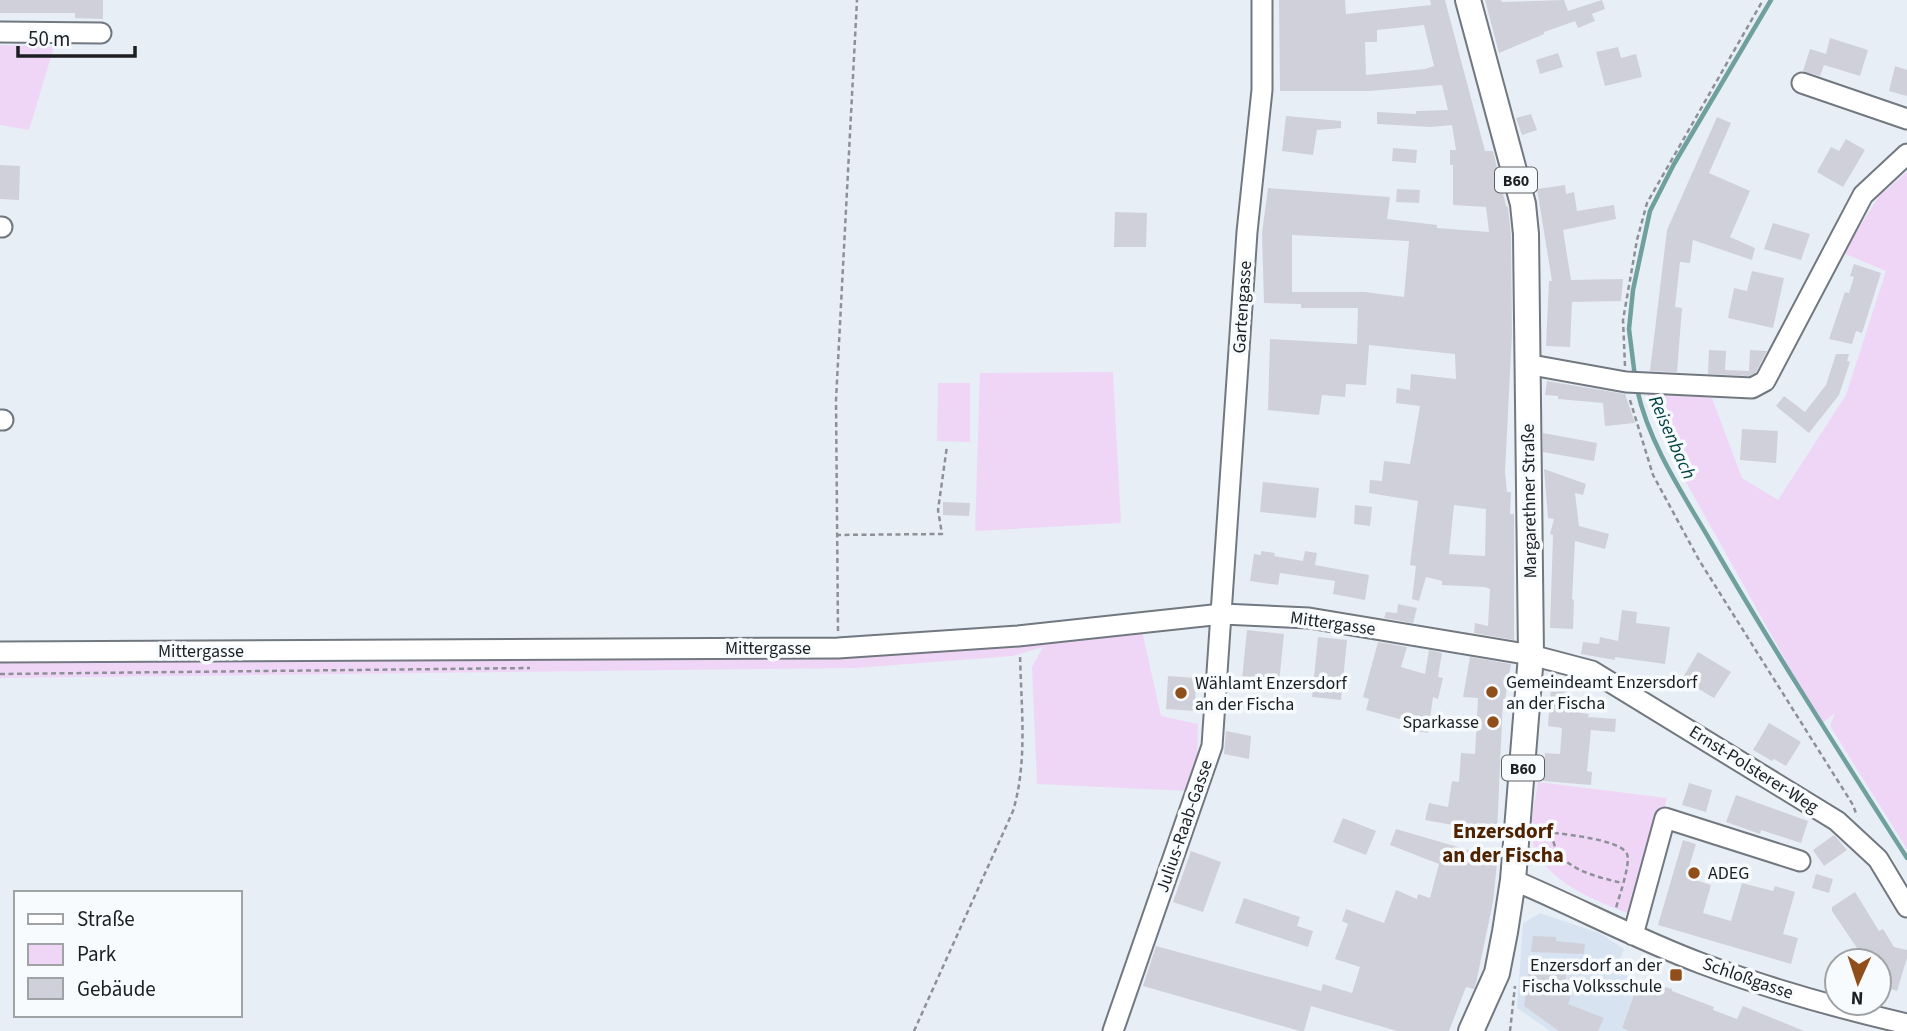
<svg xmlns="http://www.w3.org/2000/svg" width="1907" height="1031" viewBox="0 0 1907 1031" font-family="'Source Sans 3',sans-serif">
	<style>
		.built { fill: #d8e3f2 }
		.green { fill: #efd6f7 }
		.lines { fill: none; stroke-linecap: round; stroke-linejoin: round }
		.stream { stroke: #70a09e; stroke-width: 4.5 }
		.building { fill: #d0d0da; fill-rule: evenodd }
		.minor-casing { stroke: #72787f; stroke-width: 23 }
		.major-casing { stroke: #72787f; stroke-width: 28 }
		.path { stroke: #8d9197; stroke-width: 2.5; stroke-dasharray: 5 3.5; stroke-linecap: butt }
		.minor { stroke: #fff; stroke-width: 19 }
		.major { stroke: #fff; stroke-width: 24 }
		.poi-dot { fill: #8f4e1a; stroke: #f8fbfe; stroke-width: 2.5 }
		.labels { text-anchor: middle; stroke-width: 7; stroke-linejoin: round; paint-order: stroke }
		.shield { fill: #f8fbfe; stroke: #5e6063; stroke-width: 2 }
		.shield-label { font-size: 16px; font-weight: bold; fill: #1c1e21 }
		.street-label { font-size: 18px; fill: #1c1e21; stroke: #f8fbfe }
		.poi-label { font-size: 18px; fill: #1c1e21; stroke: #f8fbfe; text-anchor: start }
		.water-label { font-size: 19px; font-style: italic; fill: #014341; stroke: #f8fbfe }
		.quarter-label { font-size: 21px; font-weight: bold; fill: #4f2300; stroke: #f8fbfe }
	</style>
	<rect width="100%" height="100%" fill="#e8eef6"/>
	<path class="built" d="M1540 913 1599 933 1624 949 1615 971 1639 981 1622 1028 1629 1031H1550L1517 1008 1523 923Z"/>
	<path class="green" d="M0 45 54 47 29 130 0 125Z
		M1907 172V849L1830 726 1835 713 1821 724 1672 457 1646 391 1712 398 1742 478 1778 500 1846 395 1886 271 1843 253 1879 196Z
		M1113 372 1121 523 975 531 980 373Z
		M938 383H970V442L937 441Z
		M1138 613 1161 716 1198 724 1197 766 1188 791 1037 784 1032 667 1043 647 1013 656 855 668 0 678V643L823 639 1014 626Z
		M1538 782 1667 798 1635 916C1599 902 1544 883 1532 841 1529 828 1536 796 1538 782Z"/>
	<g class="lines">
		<path class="stream" d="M1635 377 1629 329 1633 290 1650 211 1674 164 1771 0
			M1637 389C1649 444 1683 494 1711 542 1773 649 1840 753 1907 858"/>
	</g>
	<path class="building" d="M0 0H103V19L75 18V13H0Z
		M1279 0H1345L1346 14 1431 5 1430 0H1445L1485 151H1493L1506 206 1508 207 1511 235 1512 333 1505 472 1507 492H1511L1510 514H1514V640L1474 633 1475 623 1488 626 1490 589 1485 587 1442 585V581L1426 577 1419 601 1412 599 1416 566 1410 565 1418 501 1369 493 1370 480 1382 481 1384 461 1410 464 1420 406 1396 403 1397 388 1410 390 1411 374 1456 379 1455 354 1369 345 1366 385 1346 384 1345 397 1322 395 1319 415 1268 410 1270 339 1357 344 1358 308H1301V304L1264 303 1262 233 1268 188 1390 197 1387 219 1437 225V228L1489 232 1486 207 1453 205V165H1450V150H1456L1452 125 1431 127 1377 124V112L1416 114V111L1448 110 1442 85 1369 91H1280ZM1424 25 1434 66 1425 69 1366 75 1365 42H1377V30ZM1292 235 1409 241 1404 297 1365 292H1292ZM1454 505 1486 509 1485 556 1449 554Z
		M1485 0H1501L1502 2 1564 0 1568 11 1602 0 1605 9 1592 14 1595 21 1578 28 1575 21 1544 32V34L1499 53Z
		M1830 38 1868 50 1860 76 1824 65 1820 76 1803 71 1810 49 1826 54Z
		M1618 47 1621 58 1636 54 1642 77 1605 86 1596 52Z
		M1558 53 1563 67 1540 74 1536 60Z
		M1895 66 1907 70V96L1889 91Z
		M1531 114 1537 130 1522 135 1516 118Z
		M1286 116 1341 121V128L1317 130 1313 155 1282 151Z
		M1717 117 1731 123 1709 173 1750 191 1730 237 1755 248 1752 260 1693 240 1690 263 1680 262 1675 307 1682 308 1677 372 1650 371 1667 230Z
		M1846 139 1865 150 1843 187 1817 172 1831 147 1839 151Z
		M1393 148 1417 150 1416 163 1392 161Z
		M0 165 20 166 19 200 0 199Z
		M1565 185 1566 194 1574 192 1577 211 1614 205 1616 219 1563 230 1571 280 1623 279 1621 301 1572 302 1570 347 1546 346 1549 281H1552L1537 189Z
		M1397 189 1420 190 1419 203 1396 202Z
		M1115 212 1147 213 1146 247H1114Z
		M1773 223 1810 234 1801 260 1764 249Z
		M1854 264 1881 273 1862 333 1856 331 1852 344 1829 339 1845 292 1849 293 1854 277 1850 276Z
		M1752 271 1784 278 1773 328 1728 318 1734 288 1747 291Z
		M1709 350 1726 351 1725 370 1749 371 1750 350 1767 351 1756 372 1749 376 1708 374Z
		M1836 354H1849L1847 361 1850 362 1839 395 1809 433 1776 406 1784 396 1805 412 1826 385Z
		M1547 381 1625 394 1635 423 1605 426 1603 403 1558 399V396L1545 395Z
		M1742 429 1778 431 1776 463 1740 460Z
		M1543 433 1597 443 1594 461 1543 452Z
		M1544 469 1586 484 1583 495 1575 493 1579 526 1609 534 1605 549 1575 541 1572 599 1574 600 1573 629 1550 628 1553 535 1550 534 1554 519 1548 518Z
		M1263 482 1319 488 1316 518 1260 512Z
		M943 502 970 503 969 516 943 515Z
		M1355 505 1372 507 1370 526 1354 524Z
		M1261 551 1275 553 1274 556 1303 561 1305 551 1317 553 1315 565 1369 575 1365 600 1333 594 1335 581 1280 573 1278 585 1250 581 1254 554 1261 555Z
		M1398 604 1417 608 1413 623 1384 618 1386 612 1397 613Z
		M1622 610 1637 612 1636 623 1670 627 1665 664 1615 657V660L1581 654 1583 642 1599 644 1600 637 1618 641Z
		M1247 630 1284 634 1279 683 1242 679Z
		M1318 637 1347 640 1341 700 1312 697Z
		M1378 642 1407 647 1401 667 1425 674 1429 650 1442 653 1438 677 1443 678 1438 699 1433 697 1428 733 1410 730 1411 722 1366 710 1369 699 1363 697Z
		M1698 652 1731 672 1714 698 1682 679Z
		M1470 657 1511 664 1505 699H1503L1497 833 1425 820 1429 803 1448 807 1452 781 1459 782 1461 753 1475 754 1478 698 1463 697Z
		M1552 673 1566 677 1564 697 1576 698 1574 712 1589 714 1588 717 1616 719 1615 732 1591 730 1587 771 1592 772 1591 785 1543 781 1545 753 1560 754 1562 728 1548 726Z
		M1168 676 1196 678 1195 711 1166 709Z
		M1769 723 1801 742 1786 766 1774 759 1772 761 1753 750Z
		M1226 731 1251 736 1249 759 1224 754Z
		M1689 783 1712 790 1706 812 1682 805Z
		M1736 795 1808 821 1801 843 1761 830 1760 834 1726 822Z
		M1343 818 1376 831 1366 855 1333 842Z
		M1396 829 1492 857 1497 863 1493 902 1476 983 1474 989 1466 987 1449 1031H1397L1311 1006 1304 1031H1300L1143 986 1156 946 1321 991 1323 984 1352 993 1360 967 1335 959 1348 924 1342 921 1346 909 1384 923 1396 890 1417 899 1418 894 1430 898 1439 864 1390 845Z
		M1834 835 1847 850 1824 866 1813 850Z
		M1683 840 1696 844 1686 877 1711 885 1703 913 1731 921 1742 883 1773 891 1775 886 1795 892 1783 934 1798 938 1791 964 1658 925Z
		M1191 851 1221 862 1203 912 1173 902Z
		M1816 874 1833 879 1829 893 1812 888Z
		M1855 892 1879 931 1883 929 1894 947 1907 950V958L1897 991 1879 985V961H1860L1853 950 1857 948 1832 911V907Z
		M1244 898 1300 917 1297 926 1313 931 1308 947 1235 923Z
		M1533 936 1556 937V941L1585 944 1584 954 1531 952Z
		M1530 963 1566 974 1565 992 1571 996 1568 1004 1604 1018 1598 1031H1559L1524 1006Z
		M1639 981 1658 988 1659 985 1672 989V991L1714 1007 1713 1010 1737 1019 1743 1006 1804 1031H1629L1622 1028Z"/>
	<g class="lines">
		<g class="minor-casing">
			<path id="minor" d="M0 32 101 33
				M1802 83 1907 119
				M0 227H2
				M1526 364 1626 382 1752 388 1765 381 1863 195 1907 154
				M0 420H3
				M0 652 838 648 1018 636 1222 614 1309 618 1531 655 1592 671 1837 821 1878 859 1907 907
				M1513 880C1577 907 1638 940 1703 964 1770 989 1838 1008 1907 1024
				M1633 935 1665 818 1800 861
				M1113 1031 1212 746 1247 232 1262 90V0"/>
		</g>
		<g class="major-casing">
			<path id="major" d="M1468 0 1523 204 1526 234 1531 655 1513 880 1505 932 1497 973 1471 1031"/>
		</g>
		<path class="path" d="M1625 366 1623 320 1637 240 1647 203 1763 0
			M1630 400 1653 475 1699 560 1853 805 1857 816
			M836 535 942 534 938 510 947 446
			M838 631 836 400 857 0
			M0 674 530 668
			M1537 831C1553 833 1620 838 1627 854 1631 863 1619 897 1616 908
			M1552 833C1554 868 1594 876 1622 883
			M914 1031 1013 811C1028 761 1021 706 1020 654
			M1510 1031 1515 986"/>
		<use href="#minor" class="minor"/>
		<use href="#major" class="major"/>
	</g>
	<g class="poi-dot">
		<circle cx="1492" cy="692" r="7"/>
		<circle cx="1181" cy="693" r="7"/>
		<circle cx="1493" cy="722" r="7"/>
		<circle cx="1694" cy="873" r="7"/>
		<rect x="1669" y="968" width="14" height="14" rx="3.5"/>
	</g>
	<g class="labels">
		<g class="shield">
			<rect x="1495" y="167.5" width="42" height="25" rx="5"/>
			<rect x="1502" y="755.5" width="42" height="25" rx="5"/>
		</g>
		<g class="shield-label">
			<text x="1516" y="186">B60</text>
			<text x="1523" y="774">B60</text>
		</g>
		<g class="street-label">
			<text transform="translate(1242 307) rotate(-86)" y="6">Gartengasse</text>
			<text transform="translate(1529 501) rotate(-91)" y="6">Margarethner Straße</text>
			<text transform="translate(1333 623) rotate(8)" y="6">Mittergasse</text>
			<text x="768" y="654">Mittergasse</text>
			<text x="201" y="657">Mittergasse</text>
			<text transform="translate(1754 769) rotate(32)" y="6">Ernst-Polsterer-Weg</text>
			<text transform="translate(1184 826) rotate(-71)" y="6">Julius-Raab-Gasse</text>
			<text transform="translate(1748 978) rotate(19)" y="6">Schloßgasse</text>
		</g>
		<g class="poi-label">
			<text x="1506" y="688">Gemeindeamt Enzersdorf<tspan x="1506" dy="21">an der Fischa</tspan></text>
			<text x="1195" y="689">Wählamt Enzersdorf<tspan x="1195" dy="21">an der Fischa</tspan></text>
			<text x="1479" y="728" text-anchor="end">Sparkasse</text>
			<text x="1708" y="879">ADEG</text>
			<text x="1662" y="971" text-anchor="end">Enzersdorf an der<tspan x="1662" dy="21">Fischa Volksschule</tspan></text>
		</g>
		<g class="water-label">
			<text transform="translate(1673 437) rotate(66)" y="7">Reisenbach</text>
		</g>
		<g class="quarter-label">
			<text x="1503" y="838">Enzersdorf<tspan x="1503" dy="24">an der Fischa</tspan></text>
		</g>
	</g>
	<rect x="14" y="891" width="228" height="126" fill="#f8fbfe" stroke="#a0a3a6" stroke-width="2"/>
	<rect x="28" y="914" width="35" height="10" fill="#ffffff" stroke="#a0a3a6" stroke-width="2"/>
	<text x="77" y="926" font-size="21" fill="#1c1e21">Straße</text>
	<rect x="28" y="944" width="35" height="21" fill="#efd6f7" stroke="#a0a3a6" stroke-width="2"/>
	<text x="77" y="961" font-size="21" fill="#1c1e21">Park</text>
	<rect x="28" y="978" width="35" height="21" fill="#d0d0da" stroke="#a0a3a6" stroke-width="2"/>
	<text x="77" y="996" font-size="21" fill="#1c1e21">Gebäude</text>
	<g transform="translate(1858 982) rotate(183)"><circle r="33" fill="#f8fbfe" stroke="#a0a3a6" stroke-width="2"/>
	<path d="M0-5L12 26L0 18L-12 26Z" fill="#8f4e1a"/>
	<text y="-10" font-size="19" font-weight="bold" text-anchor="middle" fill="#1c1e21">N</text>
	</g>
	<path d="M18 46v10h117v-10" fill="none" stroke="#1c1e21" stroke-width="3.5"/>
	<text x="28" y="46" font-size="21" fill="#1c1e21" stroke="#f8fbfe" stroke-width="5" paint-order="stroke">50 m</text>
</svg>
